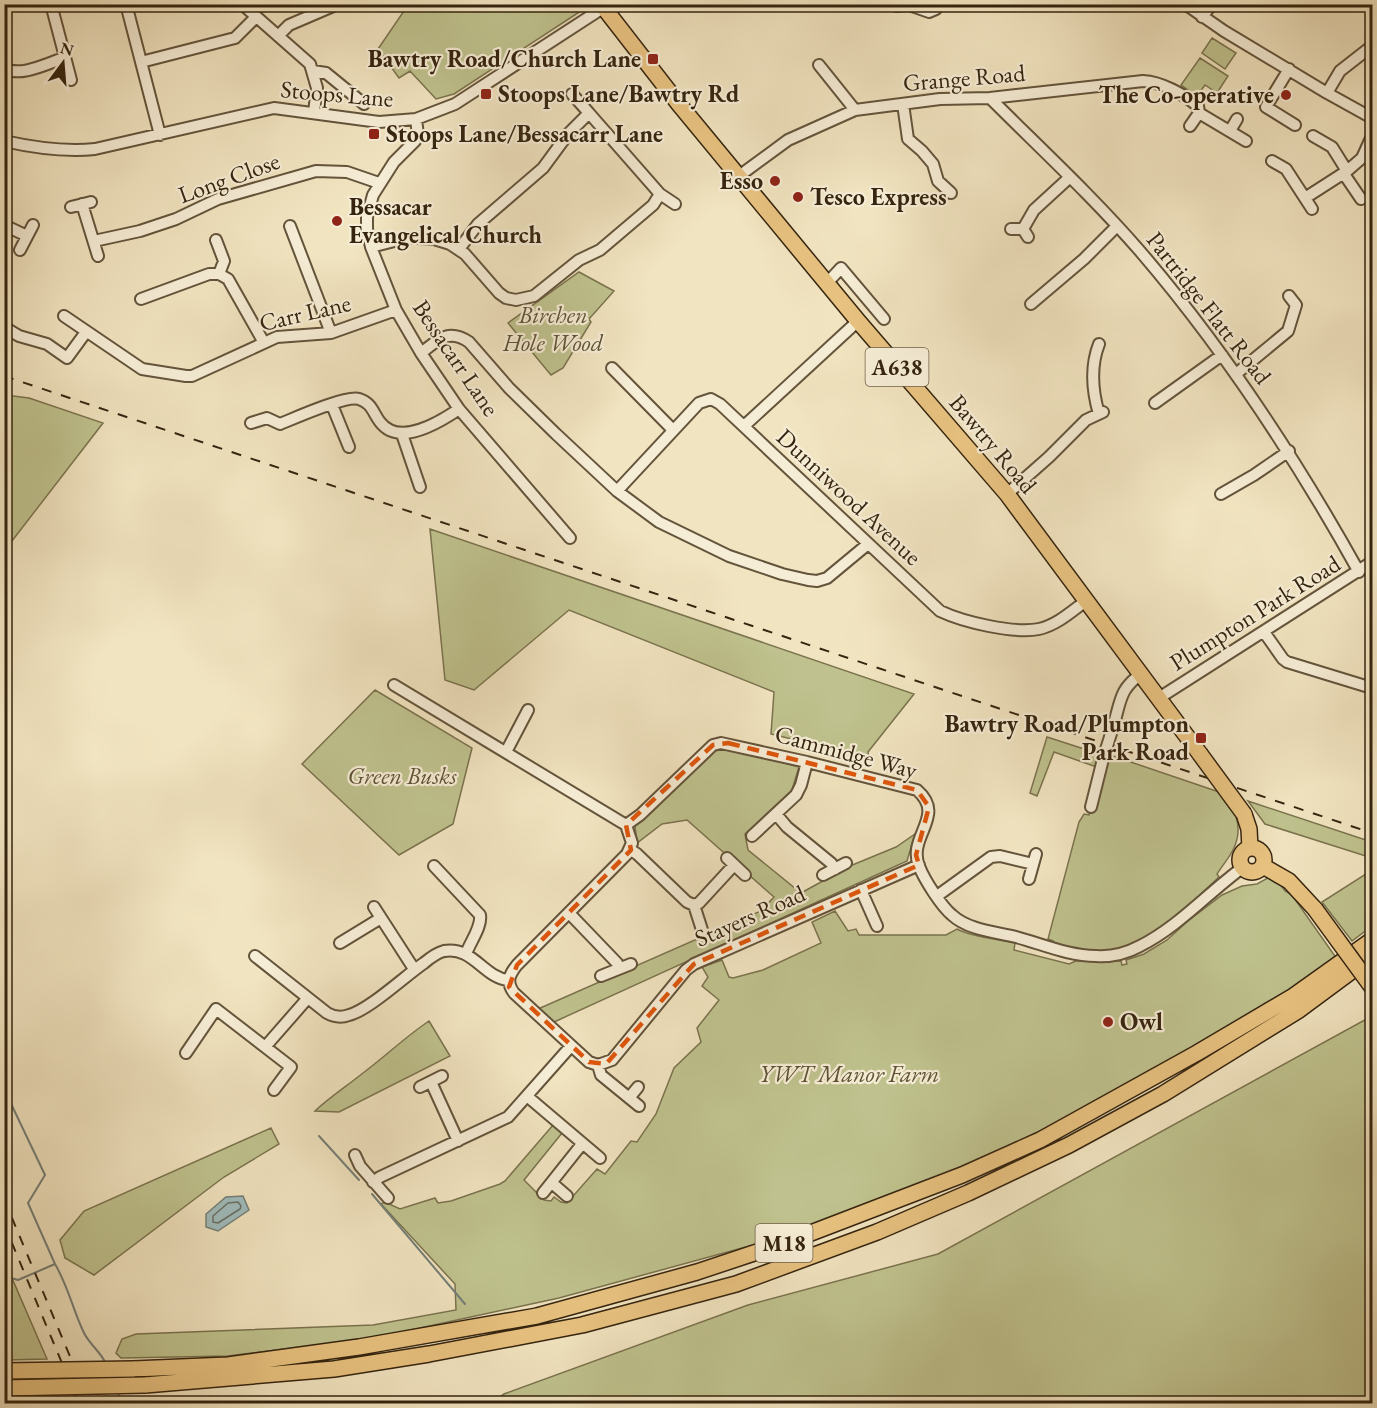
<svg xmlns="http://www.w3.org/2000/svg" width="1377" height="1408" viewBox="0 0 1377 1408" font-family="'EB Garamond',serif">
	<style>
		.green { fill: #bfc28e; stroke: #7a734e; stroke-width: 1.5 }
		.water { fill: #9fbcbc; stroke: #757f77; stroke-width: 1.5 }
		.lines { fill: none; stroke-linecap: round; stroke-linejoin: round }
		.shore { stroke: #6a7066; stroke-width: 1.5 }
		.stream { stroke: #757f77; stroke-width: 2 }
		.minor-casing { stroke: #64543b; stroke-width: 14 }
		.highway-casing { stroke: #35240f; stroke-width: 18 }
		.minor { stroke: #f6edd6; stroke-width: 10 }
		.highway { stroke: #e8c280; stroke-width: 15 }
		.rail { stroke: #35240f; stroke-width: 2; stroke-dasharray: 10 10; stroke-linecap: butt }
		.minor-bridge-casing { stroke: #64543b; stroke-width: 14; stroke-linecap: butt }
		.highway-bridge-casing { stroke: #35240f; stroke-width: 18; stroke-linecap: butt }
		.minor-bridge { stroke: #f6edd6; stroke-width: 10 }
		.highway-bridge { stroke: #e8c280; stroke-width: 15 }
		.marked { fill: none; stroke: #df560c; stroke-width: 4.5; stroke-dasharray: 12 8; stroke-linejoin: round }
		.poi-dot { fill: #8f2418; stroke: #f6edd6; stroke-width: 2 }
		.labels { text-anchor: middle; stroke-width: 4.5; stroke-linejoin: round; paint-order: stroke }
		.shield { fill: #f6edd6; stroke: #6f604b; stroke-width: 1.5 }
		.shield-label { font-size: 22px; font-weight: bold; fill: #35240f }
		.poi-label { font-size: 24px; font-weight: bold; fill: #35240f; stroke: #f6edd6; text-anchor: start }
		.street-label { font-size: 24px; fill: #35240f; stroke: #f6edd6 }
		.park-label { font-size: 24px; font-style: italic; fill: #5e5335; stroke: #f6edd6 }
	</style>
	<rect width="100%" height="100%" fill="#f1e4c0"/>
	<filter id="stains"><feTurbulence type="fractalNoise" baseFrequency=".00333" numOctaves="4"/><feColorMatrix values="0 0 0 0 .2 0 0 0 0 .09 0 0 0 0 .02 0 0 0 .5 -.17"/></filter>
	<radialGradient id="worn" r=".72"><stop offset=".6" stop-color="#630" stop-opacity="0"/><stop offset="1" stop-color="#630" stop-opacity=".3"/></radialGradient>
	<path class="green" d="M590 5 454 94 436 99 410 71 399 78 378 49 408 5Z
		M1212 38 1236 53 1225 69 1202 53Z
		M1200 58 1228 76 1217 93 1205 85 1197 96 1181 85Z
		M579 272 614 291 589 319 591 322 563 368 551 375 508 323Z
		M5 395 29 398 103 423 5 550Z
		M430 529 914 694 868 752 869 758 771 734 774 692 569 610 474 690 445 680Z
		M375 690 472 748 453 824 399 855 302 764Z
		M1047 737 1109 757 1110 755 1219 792C1236 807 1244 828 1233 850 1229 858 1222 866 1217 874L1219 877 1168 925 1136 943 1107 952 1078 953 1058 947 1053 941 1048 939 1079 822 1084 814 1089 815 1105 770 1054 752 1037 796 1030 793Z
		M728 748 799 767 792 790 745 834 748 850 801 893 850 866 896 847 915 834 907 861 554 1022 538 1009 761 911 774 897 687 820 662 824 637 843 635 826 715 751Z
		M1248 801 1372 842V858L1265 824Z
		M1372 870V926L1352 941 1322 902Z
		M1273 875 1285 891 1292 895 1337 959 1278 999 1113 1096 1005 1148 924 1184 771 1240 559 1298 369 1339 228 1356 121 1358 116 1353 122 1339 136 1334 373 1325 456 1310 455 1284 381 1204 385 1202 400 1209 435 1198 438 1203 451 1201 500 1184 505 1181 553 1125 562 1133 524 1180 544 1200 551 1201 554 1197 561 1202 567 1203 597 1169 605 1174 631 1141 637 1142 656 1114 674 1068 701 1042 697 1028 719 1000 702 986 708 977 702 967 722 960 729 977 733 978 763 970 821 943 812 922 835 911 848 931 856 929 859 935H946L957 929C972 937 997 939 1015 943L1014 950 1069 964 1076 961H1121L1122 965 1127 964 1126 960 1144 954 1167 940 1188 921 1222 895 1242 886 1257 884Z
		M1372 1016V1403H491L504 1394 748 1305 938 1254Z
		M429 1021 450 1056 339 1112 315 1111C330 1097 347 1086 363 1073 386 1056 405 1037 429 1021Z
		M271 1128 279 1144 224 1177 94 1275 65 1258 60 1240 84 1211Z
		M5 1262 47 1359 5 1360Z"/>
	<path class="water" d="M243 1196 249 1210 218 1231 206 1227V1214L226 1197Z"/>
	<g class="lines">
		<path class="shore" d="M238 1202 241 1206 240 1209 218 1223 213 1222V1216L228 1203Z"/>
		<path class="stream" d="M4 1089 45 1175 28 1203 55 1264
			M319 1136 359 1180
			M372 1194 465 1304
			M4 1276 18 1280 55 1264C68 1286 73 1310 84 1333 90 1345 101 1352 106 1364
			M117 1391 122 1404"/>
		<g class="minor-casing">
			<path id="minor" d="M51 4 71 80
				M126 4 160 135
				M242 4 310 64 317 88 314 112
				M1185 4 1224 31 1327 93 1372 118
				M896 6 909 5 929 12 936 9 939 4
				M1202 17 1212 4
				M278 36 289 25 338 4
				M141 62 235 38 256 17
				M819 65 855 110
				M4 68C20 78 48 63 64 58
				M1289 69 1266 107 1295 125
				M313 71 326 73 364 104
				M1327 93 1340 71 1372 46
				M572 94 589 113
				M990 98C1040 148 1093 197 1139 250 1225 350 1295 457 1359 572
				M903 104 908 139 922 151 933 164 938 181 951 193
				M416 119 418 135 415 141 394 162 373 195 367 217V229L371 247 396 310 421 353 459 409 570 538
				M1190 126 1199 113
				M1230 131 1237 119
				M1313 136 1332 147 1347 171
				M4 141C35 148 64 152 95 149L274 108 379 122 416 119 455 104 609 4
				M1272 161 1286 169 1312 209
				M1344 174 1361 199
				M739 176 788 140 855 110 940 99 990 98 1143 81C1162 82 1183 94 1198 106L1199 113 1246 141
				M660 194 675 204
				M1305 198 1347 171 1362 158 1372 136
				M82 204 98 256
				M71 207 91 202
				M4 225 27 236
				M290 226 331 333
				M1011 229H1023L1028 237
				M1023 229 1034 210 1070 177
				M216 240 224 261 219 274
				M94 241 140 231 176 219 218 199 316 171 347 172 379 183
				M371 247 406 238H418L434 239 450 244 465 254 499 293 506 298 516 300 534 296 579 260 600 250 653 205 660 194 589 113 568 134 543 168 478 224 459 249
				M20 250 33 225
				M827 283 841 268 884 319
				M141 299 209 274H219L228 279 263 341
				M1031 304 1084 259 1117 226
				M64 316 142 369 186 376H192L277 337 331 333 396 310
				M4 327 19 336 47 344 67 358 86 332
				M421 353C438 340 448 328 469 342L509 388 556 434 617 491 659 522 729 556 782 574 808 580 817 581 827 578 868 544
				M612 368 673 430
				M1236 374 1288 331 1296 305 1289 296
				M1155 403 1222 355
				M332 405 349 447
				M1099 414C1092 390 1090 367 1099 344
				M251 423 267 418 280 424C295 418 346 395 359 399 372 403 373 413 380 422 399 447 440 422 459 409
				M744 426 858 321
				M404 433 403 437 420 487
				M617 491 699 403 711 399 720 404 940 611C963 622 1014 634 1039 629 1057 625 1072 611 1087 600
				M1007 494 1049 457 1086 420 1103 412
				M1221 494 1254 475 1289 451
				M1264 632 1283 659 1287 662 1372 688
				M394 685 626 825
				M1159 698 1372 562
				M1114 724C1121 699 1120 689 1142 673
				M506 752 528 710
				M1091 807 1103 759
				M776 814 787 827 831 863 835 869
				M626 825 640 815 713 745 721 743 807 762 917 790C947 816 907 836 919 866 924 879 941 906 952 915 968 930 996 932 1016 937 1042 944 1069 956 1096 956 1111 957 1127 953 1140 946 1178 927 1208 893 1242 868
				M626 825 632 843 627 854 517 965C509 975 506 982 514 993L589 1062 598 1065 612 1060 686 970 694 964 919 865
				M752 836 796 795 801 785 807 762
				M631 850 637 854 687 902 694 905 699 903 734 865
				M727 858 745 875
				M434 866 480 915C482 927 470 942 466 954
				M823 875 846 863
				M1029 879 1036 854
				M861 890 877 926
				M937 896 991 857 1000 856 1033 864
				M694 905 703 933
				M374 907 414 969
				M569 913 617 963 619 968
				M340 943 381 918
				M255 956 327 1013C334 1017 341 1018 349 1015 369 1010 405 976 424 963 430 958 436 953 444 951 473 946 483 977 508 980
				M601 976 631 964
				M265 1047 307 999
				M186 1053 216 1009 291 1067 274 1090
				M598 1065 601 1075 639 1106
				M431 1082 458 1141
				M420 1087 442 1076
				M528 1097 600 1158
				M629 1098 638 1087
				M355 1155 360 1166 388 1198
				M373 1182 380 1177 508 1117 571 1046
				M552 1183 567 1196
				M543 1193 582 1144"/>
		</g>
		<g class="highway-casing">
			<path id="highway" d="M601 4 678 103 858 321 1007 494 1200 754
				M1244 814 1249 829 1250 848
				M1240 860a12 12 0 1 1 24 0a12 12 0 1 1-24 0Z
				M1263 866 1289 881 1315 909
				M133 1369 228 1365 359 1347 537 1316 697 1272 790 1241 962 1175 1040 1140 1197 1053 1292 997 1372 940
				M145 1385 334 1369 429 1354 582 1325 736 1284 877 1232 968 1193 1069 1145 1163 1094 1299 1010 1372 956"/>
		</g>
		<use href="#minor" class="minor"/>
		<use href="#highway" class="highway"/>
		<path class="rail" d="M4 376 1372 833
			M4 1199 90 1404
			M4 1224 79 1404"/>
		<g class="minor-bridge-casing">
			<path id="minor-bridge" d="M1103 759 1114 724"/>
		</g>
		<g class="highway-bridge-casing">
			<path id="highway-bridge" d="M1200 754 1244 814
				M1315 909 1372 987
				M4 1371 133 1369
				M4 1388 145 1385"/>
		</g>
		<use href="#minor-bridge" class="minor-bridge"/>
		<use href="#highway-bridge" class="highway-bridge"/>
	</g>
	<path class="marked" d="M728 743 917 790 929 807 916 855 919 865 694 964 606 1064 589 1062 509 987 517 965 631 850 626 825 713 745Z"/>
	<g class="poi-dot">
		<rect x="647" y="53" width="12" height="12" rx="3"/>
		<rect x="480" y="88" width="12" height="12" rx="3"/>
		<circle cx="1286" cy="95" r="6"/>
		<rect x="368" y="128" width="12" height="12" rx="3"/>
		<circle cx="775" cy="181" r="6"/>
		<circle cx="798" cy="197" r="6"/>
		<circle cx="337" cy="221" r="6"/>
		<rect x="1195" y="732" width="12" height="12" rx="3"/>
		<circle cx="1108" cy="1022" r="6"/>
	</g>
	<g class="labels">
		<g class="shield">
			<rect x="865.5" y="348" width="63" height="38" rx="4.5"/>
			<rect x="755.5" y="1224" width="57" height="38" rx="4.5"/>
		</g>
		<g class="shield-label">
			<text x="897" y="375">A638</text>
			<text x="784" y="1251">M18</text>
		</g>
		<g class="poi-label">
			<text x="641" y="67" text-anchor="end">Bawtry Road/Church Lane</text>
			<text x="498" y="102">Stoops Lane/Bawtry Rd</text>
			<text x="1274" y="103" text-anchor="end">The Co-operative</text>
			<text x="386" y="142">Stoops Lane/Bessacarr Lane</text>
			<text x="763" y="189" text-anchor="end">Esso</text>
			<text x="810" y="205">Tesco Express</text>
			<text x="349" y="215">Bessacar<tspan x="349" dy="28">Evangelical Church</tspan></text>
			<text x="1189" y="732" text-anchor="end">Bawtry Road/Plumpton<tspan x="1189" dy="28">Park Road</tspan></text>
			<text x="1120" y="1030">Owl</text>
		</g>
		<g class="street-label">
			<text transform="translate(964 78) rotate(-5)" y="8">Grange Road</text>
			<text transform="translate(337 94) rotate(5)" y="8">Stoops Lane</text>
			<text transform="translate(229 178) rotate(-20)" y="8">Long Close</text>
			<text transform="translate(1209 308) rotate(52)" y="8">Partridge Flatt Road</text>
			<text transform="translate(305 313) rotate(-13)" y="8">Carr Lane</text>
			<text transform="translate(456 358) rotate(56)" y="8">Bessacarr Lane</text>
			<text transform="translate(993 444) rotate(50)" y="8">Bawtry Road</text>
			<text transform="translate(849 497) rotate(43)" y="8">Dunniwood Avenue</text>
			<text transform="translate(1255 613) rotate(-32)" y="8">Plumpton Park Road</text>
			<text transform="translate(846 752) rotate(15)" y="8">Cammidge Way</text>
			<text transform="translate(750 916) rotate(-24)" y="8">Stayers Road</text>
		</g>
		<g class="park-label">
			<text x="553" y="323">Birchen<tspan x="553" dy="28">Hole Wood</tspan></text>
			<text x="402" y="784">Green Busks</text>
			<text x="849" y="1082">YWT Manor Farm</text>
		</g>
	</g>
	<rect width="1377" height="1408" fill="none" stroke="#f1e4c0" stroke-width="24"/>
	<rect x="6" y="6" width="1365" height="1396" fill="none" stroke="#35240f" stroke-width="3"/>
	<rect x="12" y="12" width="1353" height="1384" fill="none" stroke="#35240f" stroke-width="1.5"/>
	<g transform="translate(63 63) rotate(16)" stroke="#f6edd6" stroke-width="4.5" paint-order="stroke">
	<path d="M0-4.5L10 22L0 15L-10 22Z" fill="#35240f"/>
	<text y="-9" font-size="16" font-weight="bold" text-anchor="middle" fill="#35240f">N</text>
	</g>
	<rect width="100%" height="100%" filter="url(#stains)"/>
	<rect width="100%" height="100%" fill="url(#worn)"/>
</svg>
